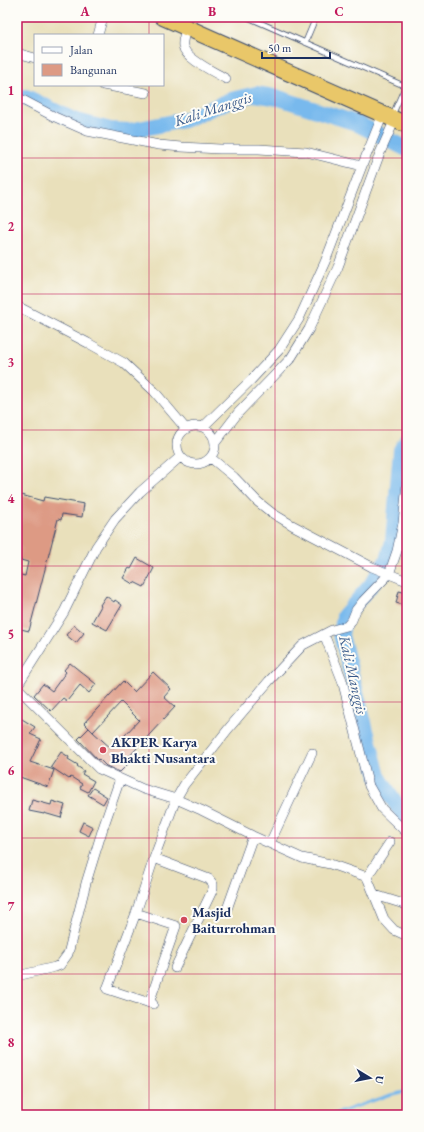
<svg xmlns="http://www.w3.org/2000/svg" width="424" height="1132" viewBox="0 0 424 1132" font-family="'EB Garamond',serif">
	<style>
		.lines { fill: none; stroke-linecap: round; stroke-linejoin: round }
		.stream { stroke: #78b9ed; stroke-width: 2.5 }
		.river { stroke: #78b9ed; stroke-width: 16 }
		.building { fill: #dd9a84; fill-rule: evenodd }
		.lane-casing { stroke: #3a4a6c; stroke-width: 6 }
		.street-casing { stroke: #3a4a6c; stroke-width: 10 }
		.highway-casing { stroke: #3a4a6c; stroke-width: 18 }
		.lane { stroke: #fff; stroke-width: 4.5 }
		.street { stroke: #fff; stroke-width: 9 }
		.highway { stroke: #e9c769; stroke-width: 16 }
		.grid { fill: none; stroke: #c2185b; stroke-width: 1; stroke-opacity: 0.55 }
		.poi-dot { fill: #d1495b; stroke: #fdfcf7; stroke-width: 1.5 }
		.labels { text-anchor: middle; stroke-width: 4; stroke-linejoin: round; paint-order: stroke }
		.poi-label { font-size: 14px; font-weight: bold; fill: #1b2f5e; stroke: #fdfcf7; text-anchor: start }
		.water-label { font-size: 15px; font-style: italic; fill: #375889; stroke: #fdfcf7 }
		.neatline { fill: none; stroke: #c2185b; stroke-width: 1.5 }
		.grid-label { font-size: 13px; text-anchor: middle; font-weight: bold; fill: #c2185b }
	</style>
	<rect width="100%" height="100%" fill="#fdfcf7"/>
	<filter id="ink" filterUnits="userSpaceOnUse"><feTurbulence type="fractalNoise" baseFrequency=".025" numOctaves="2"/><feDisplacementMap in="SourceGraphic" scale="8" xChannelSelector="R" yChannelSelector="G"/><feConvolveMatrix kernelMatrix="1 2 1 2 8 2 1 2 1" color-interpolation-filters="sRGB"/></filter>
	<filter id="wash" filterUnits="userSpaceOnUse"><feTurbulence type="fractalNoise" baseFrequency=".012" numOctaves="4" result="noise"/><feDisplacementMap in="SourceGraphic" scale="16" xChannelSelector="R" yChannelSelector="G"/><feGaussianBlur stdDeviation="0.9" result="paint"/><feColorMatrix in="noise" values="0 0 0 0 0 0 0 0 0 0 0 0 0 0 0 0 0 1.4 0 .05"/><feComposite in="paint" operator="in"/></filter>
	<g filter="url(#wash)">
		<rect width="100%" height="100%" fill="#e9e0bb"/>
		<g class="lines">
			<path class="stream" d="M332 1115 390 1095 407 1091"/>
			<path class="river" d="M26 97 73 120 110 130 129 131 184 120 231 100 256 94 279 98 356 123 407 149
				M407 441 401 450 393 541 389 557 371 585 344 616 341 635 378 776 407 821"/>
		</g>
		<g id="blocks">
			<path class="building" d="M21 495 43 501 44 497 84 504 82 517 62 514 61 520 58 519 29 631 17 628V574L25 576 28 562 17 559V510Z
				M137 558 154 568 144 587 134 582 133 584 123 578 129 568 131 569Z
				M399 591 407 593 406 606 396 603Z
				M106 596 114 602 115 600 122 605 107 630 92 622 101 606 100 605Z
				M74 625 84 633 76 643 66 635Z
				M70 663 96 684 89 693 80 685 67 701 63 698 51 711 34 695 43 684 52 691 66 672 64 670Z
				M153 672 171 689 164 697 175 707 125 761 128 764 120 772 106 766 99 759 98 760 78 739 89 728 93 732 84 723 123 681 134 692ZM121 702 139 720 112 749 93 732Z
				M17 716 35 727 30 734 41 739 30 762 54 770 48 787 17 776Z
				M61 752 69 757 68 759 78 765 77 766 84 771 82 774 94 781 88 792 80 788 82 784 71 777 69 779 51 767Z
				M93 788 107 797 103 804 88 795Z
				M32 800 51 805 52 801 65 805 61 818 44 813V814L29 811Z
				M83 822 93 827 89 836 79 831Z"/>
		</g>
	</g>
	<g filter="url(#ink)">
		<use href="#blocks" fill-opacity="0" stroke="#3a4a6c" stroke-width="1"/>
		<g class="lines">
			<g class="lane-casing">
				<path id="lane" d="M247 17 407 87
					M305 43 316 17
					M392 116 407 82"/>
			</g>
			<g class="street-casing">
				<path id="street" d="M187 27C185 33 182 40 183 46 185 59 215 72 226 79
					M98 35 103 17
					M17 53 35 58
					M103 85 146 93
					M17 97 55 117 87 131 159 145 181 147 220 149H259L306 152 362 166
					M17 306 88 343 124 363 154 391 186 429
					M177 445a19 19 0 1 1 38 0a19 19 0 1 1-38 0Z
					M203 427 251 380 279 350 299 319 325 262 362 166 383 114
					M215 443 238 413 271 379 291 358 309 329 338 267 380 153 395 119
					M211 458 234 477 258 502 272 513 292 525 372 567 389 574 407 581
					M324 634 342 680 369 786 382 809 407 833
					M17 686 64 612 96 547 115 519 140 492 180 457
					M17 687 99 769 143 789 176 799 201 810 253 836 302 858 330 864 367 877 384 919 394 930 407 936
					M270 843 312 753
					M154 858 209 879 213 884V889L175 968
					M367 877 390 842
					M375 895 407 905
					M227 909 253 836
					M136 913 176 926 149 1003
					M17 976 55 967 60 965 68 954 86 883 103 828 120 779
					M153 1004 107 989 136 913 154 858 176 799 184 785 229 728 269 681 303 645 332 630 347 626 352 620 356 610 363 601 389 574 397 551 403 523 407 484"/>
			</g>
			<g class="highway-casing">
				<path id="highway" d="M163 17 407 125"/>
			</g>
			<use href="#lane" class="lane"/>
			<use href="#street" class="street"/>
			<use href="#highway" class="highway"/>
		</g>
	</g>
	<path class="grid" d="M149 17V35M275 17V1115M149 85V1115M17 158H407M17 294H407M17 430H407M17 566H407M17 702H407M17 838H407M17 974H407"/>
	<g class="poi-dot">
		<circle cx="103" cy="750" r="4"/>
		<circle cx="184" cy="920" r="4"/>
	</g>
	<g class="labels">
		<g class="poi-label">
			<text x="111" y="747">AKPER Karya<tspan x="111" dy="16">Bhakti Nusantara</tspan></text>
			<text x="192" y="917">Masjid<tspan x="192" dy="16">Baiturrohman</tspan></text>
		</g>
		<g class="water-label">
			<text transform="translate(213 109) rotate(-18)" y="5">Kali Manggis</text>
			<text transform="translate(353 675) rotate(77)" y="5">Kali Manggis</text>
		</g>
	</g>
	<rect width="424" height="1132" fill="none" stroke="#fdfcf7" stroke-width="44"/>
	<rect x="34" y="34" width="130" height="52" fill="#fdfcf7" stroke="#a3aaba"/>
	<rect x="42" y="47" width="20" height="6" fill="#ffffff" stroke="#a3aaba"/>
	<text x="70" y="54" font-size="12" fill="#1b2f5e">Jalan</text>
	<rect x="42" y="64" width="20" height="12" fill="#dd9a84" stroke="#a3aaba"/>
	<text x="70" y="74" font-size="12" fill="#1b2f5e">Bangunan</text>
	<g transform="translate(370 1078) rotate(100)" stroke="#fdfcf7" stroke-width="3" paint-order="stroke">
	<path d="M0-3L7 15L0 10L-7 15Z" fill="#1b2f5e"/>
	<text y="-6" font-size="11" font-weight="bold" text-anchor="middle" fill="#1b2f5e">U</text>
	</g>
	<path d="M262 52v6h68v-6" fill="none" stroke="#1b2f5e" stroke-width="2"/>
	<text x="268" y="52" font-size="12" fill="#1b2f5e" stroke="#fdfcf7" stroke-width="3" paint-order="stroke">50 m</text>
	<rect x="22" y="22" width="380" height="1088" class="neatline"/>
	<g class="grid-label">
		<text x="85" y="16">A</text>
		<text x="212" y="16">B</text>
		<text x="339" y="16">C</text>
		<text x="11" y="95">1</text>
		<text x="11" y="231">2</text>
		<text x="11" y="367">3</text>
		<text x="11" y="503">4</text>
		<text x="11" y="639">5</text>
		<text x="11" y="775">6</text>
		<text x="11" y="911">7</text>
		<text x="11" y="1047">8</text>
	</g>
</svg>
